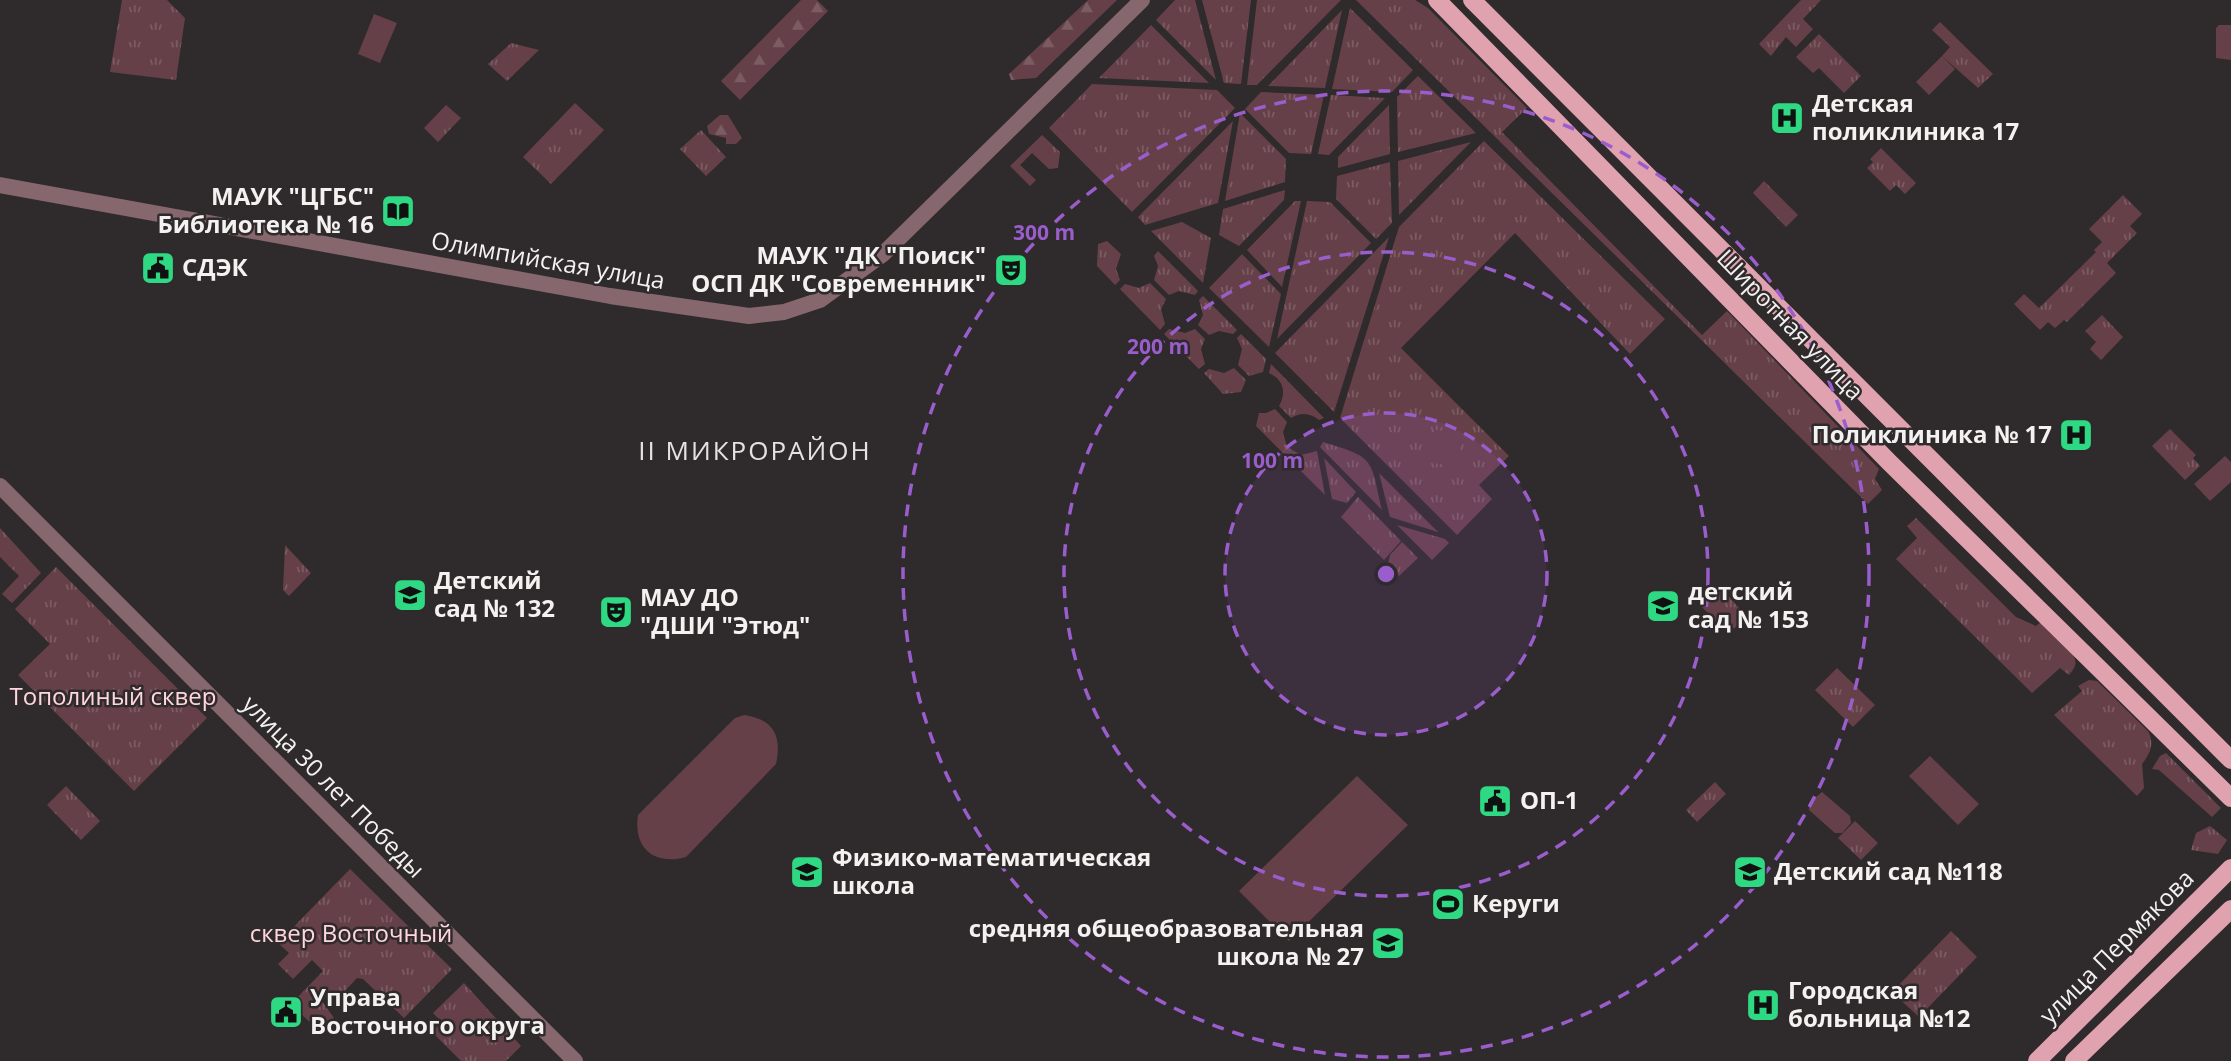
<svg xmlns="http://www.w3.org/2000/svg" width="2231" height="1061" viewBox="0 0 2231 1061" font-family="'Open Sans',sans-serif">
	<style>
		.grass { fill: url(#grass-tufts) }
		.forest { fill: url(#forest-firs) }
		.garden { fill: #664048 }
		.lines { fill: none; stroke-linecap: round; stroke-linejoin: round }
		.minor { stroke: #86676d; stroke-width: 16 }
		.major { stroke: #e0a2af; stroke-width: 18 }
		.ring { fill: none; stroke: #995dcc; stroke-width: 3.5; stroke-dasharray: 12 9 }
		.labels { text-anchor: middle; stroke-width: 5; stroke-linejoin: round; paint-order: stroke }
		.poi-label { font-size: 24px; font-weight: bold; fill: #f4f1f1; stroke: #2f2a2b; text-anchor: start }
		.street-label { font-size: 24px; fill: #f4f1f1; stroke: #2f2a2b }
		.park-label { font-size: 24px; fill: #ffd6de; stroke: #2f2a2b }
		.neighbourhood-label { font-size: 26px; letter-spacing: 2px; fill: #e8e1e2; stroke: #2f2a2b }
		.centre { fill: #995dcc; stroke: #2f2a2b; stroke-width: 3.5 }
		.ring-label { font-size: 21px; text-anchor: middle; font-weight: bold; fill: #995dcc; stroke: #2f2a2b; stroke-width: 5; stroke-linejoin: round; paint-order: stroke }
	</style>
	<defs>
		<pattern id="grass-tufts" width="24" height="20" patternUnits="userSpaceOnUse" patternTransform="scale(1.75)"><rect width="24" height="20" fill="#664048"/><path d="M3 7l-1-3M5 7V3M7 7l1-3M15 17l-1-3M17 17v-4M19 17l1-3" fill="none" stroke="#7c5c63"/></pattern>
		<pattern id="forest-firs" width="22" height="20" patternUnits="userSpaceOnUse" patternTransform="scale(1.75)"><rect width="22" height="20" fill="#664048"/><path d="M5 1l3.5 6h-7zM16 11l3.5 6h-7z" fill="#7c5c63"/></pattern>
	</defs>
	<rect width="100%" height="100%" fill="#2f2a2b"/>
	<path class="grass" d="M122 0H167L185 18 176 80 110 72Z
		M1175 0H1195L1216 80 1156 20Z
		M1202 0H1251L1241 84 1224 83Z
		M1257 0H1341L1257 85H1247Z
		M1356 0H1415L1428 8 1527 108 1502 132 1702 335 1727 311 1879 469 1875 479 1882 490 1868 504Z
		M1801 0H1821L1803 19 1813 29 1796 47 1786 37 1771 56 1759 44Z
		M1350 8 1413 70 1392 92 1332 89Z
		M1342 10 1325 88 1268 86Z
		M1940 22 1993 74 1978 88 1942 56 1950 47 1932 30Z
		M1151 25 1209 83 1099 78Z
		M1819 34 1861 76 1844 93 1819 68 1813 73 1796 57Z
		M511 43 539 50 507 81 488 64Z
		M1418 76 1476 133 1398 152 1397 97Z
		M1092 84 1217 90 1235 108 1132 212 1049 128Z
		M1261 92 1324 95 1311 154 1289 153 1245 109Z
		M1331 95 1385 98 1329 155 1318 154Z
		M575 103 604 130 551 184 523 157Z
		M446 105 461 118 438 142 424 128Z
		M1389 105 1390 154 1338 168V157Z
		M1240 113 1286 159 1285 182 1225 201Z
		M1233 121 1218 203 1145 225 1138 217Z
		M701 130 726 157 706 176 680 149Z
		M1042 135 1060 152 1058 168 1049 169 1032 153 1020 165 1036 180 1030 186 1010 166Z
		M1484 141 1665 319 1630 354 1515 233 1401 348 1509 456 1479 485 1492 499 1457 535 1340 418 1399 227Z
		M1471 142 1399 215 1398 161Z
		M1881 148 1916 183 1905 194 1896 185 1890 191 1867 168 1873 162 1870 159Z
		M1390 162 1392 223 1376 239 1336 199 1337 176Z
		M1764 181 1798 215 1786 227 1753 193Z
		M1285 190 1284 200 1239 246 1219 235 1223 209Z
		M2123 195 2142 214 2130 226 2137 233 2107 263 2116 273 2067 322 2064 320 2055 328 2048 322 2040 330 2014 304 2024 294 2039 308 2096 252 2094 250 2102 242 2089 229Z
		M1295 201H1301L1282 287 1247 250Z
		M1307 201 1330 202 1371 243 1277 339Z
		M1182 222 1211 238 1203 283 1151 231Z
		M1389 237 1334 412 1275 353Z
		M1107 241 1121 254 1116 269 1120 280 1115 285 1097 266 1098 244Z
		M1158 251 1198 291 1195 295 1179 291 1169 295 1154 280 1158 266 1154 256Z
		M1242 254 1281 294 1269 347 1209 288Z
		M1150 283 1166 299 1161 309 1165 324 1160 330 1120 289 1125 284 1139 288Z
		M1203 296 1237 330 1233 334 1219 331 1209 335 1198 325 1203 315 1199 300Z
		M2102 315 2123 337 2101 360 2090 349 2096 342 2085 331Z
		M1169 329 1185 333 1195 329 1205 339 1201 349 1205 364 1199 369 1164 334Z
		M1241 334 1266 359 1263 372 1249 376 1238 365 1242 349 1237 338Z
		M1271 364 1324 418 1319 420C1310 413 1301 412 1291 418L1279 406C1287 392 1283 379 1269 373Z
		M1234 368 1246 380 1241 392 1223 394 1204 373 1209 369 1224 373Z
		M1275 409 1287 422 1283 432 1287 447 1301 455 1317 451 1325 495 1256 426 1259 413H1266Z
		M2170 429 2196 455 2193 458 2200 466 2185 480 2152 446Z
		M1323 442C1376 458 1370 458 1382 510L1320 447Z
		M1324 458 1356 492 1347 503 1332 499Z
		M1379 473 1438 532 1390 517Z
		M1358 497 1401 541 1384 560 1341 517Z
		M1916 518 2016 617 2036 626 2041 622C2049 630 2073 649 2075 660 2077 666 2072 671 2069 675L2060 668 2032 693 1896 559 1917 538 1907 526Z
		M1397 525 1445 539 1449 543 1432 560Z
		M0 528 41 573 12 603 2 594 19 576 0 557Z
		M1402 542 1418 558 1399 576 1388 564 1390 555Z
		M285 545 311 573 289 596 283 590Z
		M56 567 207 718 134 791 18 675 50 644 15 609Z
		M1717 589 1725 592 1745 615C1742 623 1732 633 1724 630L1702 607 1703 601Z
		M1837 668 1875 705 1853 727 1815 690Z
		M2089 680 2097 681 2148 731C2155 744 2150 753 2142 764L2144 788 2137 796 2054 715 2082 691 2078 686Z
		M2166 753 2221 808 2212 817 2159 770 2152 769 2160 756Z
		M1715 782 1726 794 1697 822 1686 810Z
		M66 786 100 821 81 840 47 805Z
		M1855 821 1878 843 1861 860 1838 838Z
		M2210 826 2227 840 2218 854 2191 850 2196 833Z
		M350 869 452 969 404 1018 363 979 357 978 341 995 329 993 322 1001 334 1018 320 1032 291 1004 323 971 312 960 293 979 278 964 289 953 278 943Z
		M1951 931 1977 957 1919 1017 1892 992Z
		M464 983 521 1046 506 1061H461L432 1032 442 1022 433 1013Z"/>
	<path class="forest" d="M801 0H817L828 11 740 100 721 81Z
		M1088 0H1117L1036 78 1011 80 1009 74Z
		M720 115H728L742 138 736 144H726V138L709 134 707 126Z"/>
	<path class="garden" d="M374 14 397 23 380 63 358 54Z
		M2219 25H2231V60L2216 58V28Z
		M1942 56 1955 69 1929 95 1916 82Z
		M1435 430 1462 433 1458 466 1431 463Z
		M2225 456 2231 462V482L2210 501 2194 484Z
		M744 715C774 719 782 736 776 764L686 857C654 866 633 848 638 815L735 718Z
		M1930 756 1979 804 1958 825 1909 776Z
		M1357 776 1408 825 1289 941 1239 891Z
		M1822 792 1850 816 1851 823 1842 833H1835L1809 810V803Z"/>
	<g class="lines">
		<path class="minor" d="M0 185 610 296 749 316 784 312 820 300 883 254 1142 0
			M0 486 575 1061"/>
		<path class="major" d="M1437 0 1890 463 2231 798
			M1472 0 2231 760
			M2037 1061 2231 868
			M2074 1061 2231 909"/>
	</g>
	<circle cx="1386" cy="574" r="161" fill="#995dcc" fill-opacity=".12"/>
	<g class="ring">
		<circle cx="1386" cy="574" r="161"/>
		<circle cx="1386" cy="574" r="322"/>
		<circle cx="1386" cy="574" r="483"/>
	</g>
	<defs>
		<g id="hospital-square" transform="scale(1.75)"><rect x="-9" y="-9" width="18" height="18" rx="4" fill="#2fd883" stroke="#2f2a2b"/><path d="M-5-5h3v3.5h4V-5h3V5h-3V1.5h-4V5h-3Z" fill="#111"/></g>
		<g id="library-square" transform="scale(1.75)"><rect x="-9" y="-9" width="18" height="18" rx="4" fill="#2fd883" stroke="#2f2a2b"/><path d="M-6-4Q-3-5.5-.7-3.5V5Q-3 3-6 4ZM6-4Q3-5.5 .7-3.5V5Q3 3 6 4Z" fill="#111"/></g>
		<g id="civic-square" transform="scale(1.75)"><rect x="-9" y="-9" width="18" height="18" rx="4" fill="#2fd883" stroke="#2f2a2b"/><path d="M-.6-6.5H3V-4.5H.6V-3L4-1V1h2V6H-6V1h2V-1L-.6-3ZM-1.2 2.5V6h2.4V2.5Z" fill="#111"/></g>
		<g id="theatre-square" transform="scale(1.75)"><rect x="-9" y="-9" width="18" height="18" rx="4" fill="#2fd883" stroke="#2f2a2b"/><path d="M-5-5.5Q0-4 5-5.5V0Q5 5 0 6Q-5 5-5 0ZM-3.3-2.5H-1v1.5H-3.3ZM1-2.5H3.3v1.5H1ZM-2.8 1Q0 5.5 2.8 1Z" fill="#111"/></g>
		<g id="school-square" transform="scale(1.75)"><rect x="-9" y="-9" width="18" height="18" rx="4" fill="#2fd883" stroke="#2f2a2b"/><path d="M0-5L7-2L0 1L-7-2ZM-4 1L0 2.5L4 1V4Q0 6-4 4Z" fill="#111"/></g>
		<g id="stadium-square" transform="scale(1.75)"><rect x="-9" y="-9" width="18" height="18" rx="4" fill="#2fd883" stroke="#2f2a2b"/><path d="M0-5a6.5 5 0 1 0 0 10a6.5 5 0 1 0 0-10ZM-3.5-1.8h7v3.6h-7Z" fill="#111"/></g>
	</defs>
	<g fill-rule="evenodd">
		<use href="#hospital-square" x="1787" y="118"/>
		<use href="#library-square" x="398" y="211"/>
		<use href="#civic-square" x="158" y="268"/>
		<use href="#theatre-square" x="1011" y="270"/>
		<use href="#hospital-square" x="2076" y="435"/>
		<use href="#school-square" x="410" y="595"/>
		<use href="#school-square" x="1663" y="606"/>
		<use href="#theatre-square" x="616" y="612"/>
		<use href="#civic-square" x="1495" y="801"/>
		<use href="#school-square" x="807" y="872"/>
		<use href="#school-square" x="1750" y="872"/>
		<use href="#stadium-square" x="1448" y="904"/>
		<use href="#school-square" x="1388" y="943"/>
		<use href="#hospital-square" x="1763" y="1005"/>
		<use href="#civic-square" x="286" y="1012"/>
	</g>
	<g class="labels">
		<g class="poi-label">
			<text x="1812" y="112">Детская<tspan x="1812" dy="28">поликлиника 17</tspan></text>
			<text x="374" y="205" text-anchor="end">МАУК "ЦГБС"<tspan x="374" dy="28">Библиотека № 16</tspan></text>
			<text x="986" y="264" text-anchor="end">МАУК "ДК "Поиск"<tspan x="986" dy="28">ОСП ДК "Современник"</tspan></text>
			<text x="182" y="276">СДЭК</text>
			<text x="2052" y="443" text-anchor="end">Поликлиника № 17</text>
			<text x="434" y="589">Детский<tspan x="434" dy="28">сад № 132</tspan></text>
			<text x="1688" y="600">детский<tspan x="1688" dy="28">сад № 153</tspan></text>
			<text x="640" y="606">МАУ ДО<tspan x="640" dy="28">"ДШИ "Этюд"</tspan></text>
			<text x="1520" y="809">ОП-1</text>
			<text x="832" y="866">Физико-математическая<tspan x="832" dy="28">школа</tspan></text>
			<text x="1774" y="880">Детский сад №118</text>
			<text x="1472" y="912">Керуги</text>
			<text x="1364" y="937" text-anchor="end">средняя общеобразовательная<tspan x="1364" dy="28">школа № 27</tspan></text>
			<text x="1788" y="999">Городская<tspan x="1788" dy="28">больница №12</tspan></text>
			<text x="310" y="1006">Управа<tspan x="310" dy="28">Восточного округа</tspan></text>
		</g>
		<g class="street-label">
			<text transform="translate(548 261) rotate(10)" y="8">Олимпийская улица</text>
			<text transform="translate(1790 325) rotate(46)" y="8">Широтная улица</text>
			<text transform="translate(333 787) rotate(45)" y="8">улица 30 лет Победы</text>
			<text transform="translate(2117 947) rotate(-45)" y="8">улица Пермякова</text>
		</g>
		<g class="park-label">
			<text x="113" y="705">Тополиный сквер</text>
			<text x="351" y="942">сквер Восточный</text>
		</g>
		<g class="neighbourhood-label">
			<text x="755" y="460">II МИКРОРАЙОН</text>
		</g>
	</g>
	<circle cx="1386" cy="574" r="10" class="centre"/>
	<g class="ring-label">
		<text x="1044" y="240">300 m</text>
		<text x="1158" y="354">200 m</text>
		<text x="1272" y="468">100 m</text>
	</g>
</svg>
